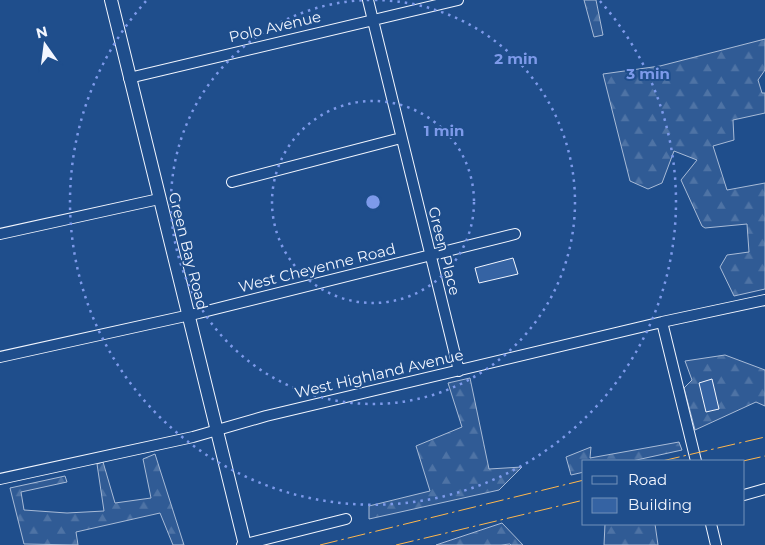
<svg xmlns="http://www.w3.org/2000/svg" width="765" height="545" viewBox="0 0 765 545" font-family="Montserrat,sans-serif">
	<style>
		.forest { fill: url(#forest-firs); stroke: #a8bbd7 }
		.building { fill: #3563a3; stroke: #f2f6ff }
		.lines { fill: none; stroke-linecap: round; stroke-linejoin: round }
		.minor-casing { stroke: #f2f6ff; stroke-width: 12 }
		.major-casing { stroke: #f2f6ff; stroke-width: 14 }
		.minor { stroke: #1f4e8c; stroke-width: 10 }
		.major { stroke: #1f4e8c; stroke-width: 12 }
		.power { stroke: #ffb74d; stroke-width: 1; stroke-dasharray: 18 4 2.5 4; stroke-linecap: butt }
		.ring { fill: none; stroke: #7d9aea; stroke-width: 2.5; stroke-dasharray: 2.5 5 }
		.labels { text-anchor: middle; stroke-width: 4; stroke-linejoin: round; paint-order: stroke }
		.street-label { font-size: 15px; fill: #f2f6ff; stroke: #1f4e8c }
		.centre { fill: #7d9aea; stroke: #1f4e8c; stroke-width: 2.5 }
		.ring-label { font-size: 15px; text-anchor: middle; font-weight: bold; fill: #7d9aea; stroke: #1f4e8c; stroke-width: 4; stroke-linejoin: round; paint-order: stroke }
	</style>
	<defs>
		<pattern id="forest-firs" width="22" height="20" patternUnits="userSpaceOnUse" patternTransform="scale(1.25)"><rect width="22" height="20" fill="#305b95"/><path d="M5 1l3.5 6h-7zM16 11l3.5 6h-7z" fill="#4e73a5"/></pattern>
	</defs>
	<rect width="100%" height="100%" fill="#1f4e8c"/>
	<path class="forest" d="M584 0H596L603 35 594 37Z
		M765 39V70L758 80 762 93H765V113L733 120 734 140 713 146 727 190 765 183V289L734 296 720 267 727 255 749 252 747 224 705 228 702 226 681 180 697 160 674 151 662 183 648 189 630 181 603 74 660 66Z
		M725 355 765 370V406L756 402 695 430 684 388 692 380 685 361Z
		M470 378 489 469 522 467 499 490 369 519V506L430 491 416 446 462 427 448 383Z
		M679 442 682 450 632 461H584V472L571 475 566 457 591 447 590 458Z
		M155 454 184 545H173L160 513 76 532 78 545 24 544 10 488 65 476 67 482 21 492 24 510 67 513 104 511 97 464 103 462 115 503 151 498 143 459Z
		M502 523 523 545H511L510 544 501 545H436Z
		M605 524H655L658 545H604Z"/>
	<path class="building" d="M513 258 518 274 479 283 475 268Z
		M712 379 719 409 706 412 699 383Z"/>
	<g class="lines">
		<g class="minor-casing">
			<path id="minor" d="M368 0 459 371
				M129 78 458 0
				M232 182 401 138
				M0 234 159 199
				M662 322 696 461
				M0 357 199 313 515 234
				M0 479 193 437 266 416 662 322 765 300
				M744 495 765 489
				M711 524 716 545
				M242 545 346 519"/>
		</g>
		<g class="major-casing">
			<path id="major" d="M111 0 245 545"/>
		</g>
		<use href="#minor" class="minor"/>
		<use href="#major" class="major"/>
		<path class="power" d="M662 461 765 437
			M743 461 765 456
			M320 545 584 480
			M396 545 584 500"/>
	</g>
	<g class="ring">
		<circle cx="373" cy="202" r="101"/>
		<path d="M375 0A202 202 0 1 1 371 0"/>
		<path d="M600 1A303 303 0 1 1 146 1"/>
	</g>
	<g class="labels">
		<g class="street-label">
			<text transform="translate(275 27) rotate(-13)" y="5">Polo Avenue</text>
			<text transform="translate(188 251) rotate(76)" y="5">Green Bay Road</text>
			<text transform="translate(444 251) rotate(76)" y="5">Green Place</text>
			<text transform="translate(317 268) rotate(-14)" y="5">West Cheyenne Road</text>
			<text transform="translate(379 374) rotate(-13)" y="5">West Highland Avenue</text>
		</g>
	</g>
	<circle cx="373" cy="202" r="8" class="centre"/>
	<g class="ring-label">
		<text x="516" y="64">2 min</text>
		<text x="648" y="79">3 min</text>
		<text x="444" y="136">1 min</text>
	</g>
	<rect x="582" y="460" width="162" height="65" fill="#1f4e8c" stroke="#7391ba"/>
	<rect x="592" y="476" width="25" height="8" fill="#1f4e8c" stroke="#7391ba"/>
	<text x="628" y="485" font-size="15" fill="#f2f6ff">Road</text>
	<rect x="592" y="498" width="25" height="15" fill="#3563a3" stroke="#7391ba"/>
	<text x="628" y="510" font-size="15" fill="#f2f6ff">Building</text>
	<g transform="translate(45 45) rotate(346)" stroke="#1f4e8c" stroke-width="4" paint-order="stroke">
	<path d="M0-4L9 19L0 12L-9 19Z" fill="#f2f6ff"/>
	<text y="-8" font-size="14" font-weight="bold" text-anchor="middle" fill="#f2f6ff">N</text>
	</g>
</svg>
